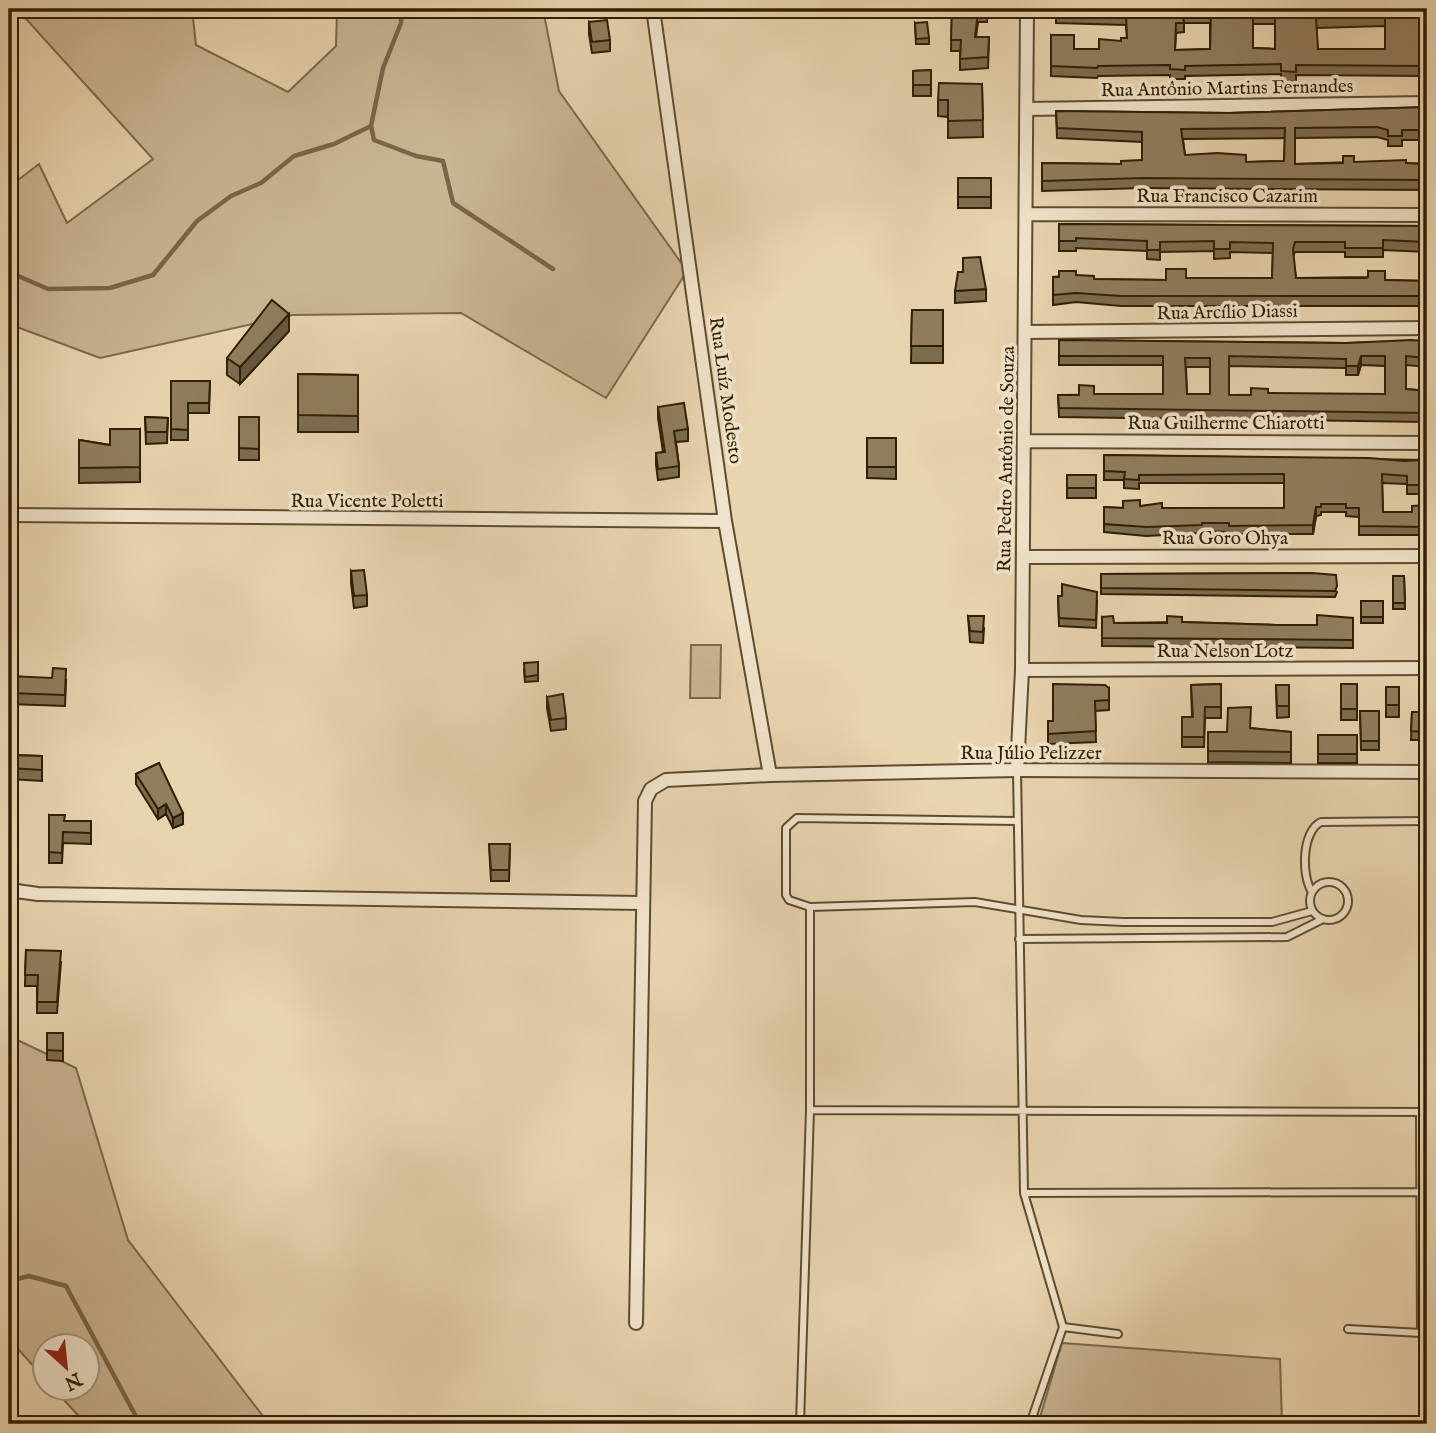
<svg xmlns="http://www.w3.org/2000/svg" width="1436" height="1433" viewBox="0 0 1436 1433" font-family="'IM FELL English',serif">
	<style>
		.green { fill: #c9b592; stroke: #7c6a4b; stroke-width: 2 }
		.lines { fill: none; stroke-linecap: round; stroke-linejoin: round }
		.stream { stroke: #796648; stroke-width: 4.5 }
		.lane-casing { stroke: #5e4c2f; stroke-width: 10 }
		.street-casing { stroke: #5e4c2f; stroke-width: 16 }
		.lane { stroke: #f0e3cb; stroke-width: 6 }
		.street { stroke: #f0e3cb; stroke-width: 12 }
		.wall { fill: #7c6c50; stroke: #301f04; stroke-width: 2; fill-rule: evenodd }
		.shaded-wall { fill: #655841; stroke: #301f04; stroke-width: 2 }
		.building { fill: #907d5d; stroke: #301f04; stroke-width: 2; fill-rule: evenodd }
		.labels { text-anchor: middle; stroke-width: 7; stroke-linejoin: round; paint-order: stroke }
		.street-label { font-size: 19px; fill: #301f04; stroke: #f0e3cb }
	</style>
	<rect width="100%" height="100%" fill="#e8d4af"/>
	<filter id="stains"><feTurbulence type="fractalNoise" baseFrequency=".00286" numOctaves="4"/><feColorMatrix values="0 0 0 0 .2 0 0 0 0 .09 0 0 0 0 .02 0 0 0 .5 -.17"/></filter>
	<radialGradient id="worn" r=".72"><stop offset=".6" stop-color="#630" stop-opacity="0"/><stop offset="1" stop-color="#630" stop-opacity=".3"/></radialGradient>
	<path class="green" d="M17 9H192L196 45 288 92 336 46 337 9H543L559 91 687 271 606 398 461 313 293 315 100 358 9 324V187L39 164 67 223 153 159Z
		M691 645H721L720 698H690Z
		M9 1036 76 1068 128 1240 269 1424H86L53 1388H88V1346H46L45 1379 9 1339Z
		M1062 1343 1280 1359 1282 1424H1038Z"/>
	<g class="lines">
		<path class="stream" d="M371 126 374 140 416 156 443 161 453 203 553 269
			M9 272 48 289 110 288 153 275 197 221 231 196 261 183 294 156 334 144 371 126 383 68 401 23 402 9
			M9 1281 29 1276 66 1286 140 1424"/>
		<g class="lane-casing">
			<path id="lane" d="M1017 770 1024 1193 1063 1327 1030 1424
				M1017 821 797 818 786 828V895L789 900 810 907 975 902 1081 920 1123 922H1272L1312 911
				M1310 901a19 19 0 1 1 38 0a19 19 0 1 1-38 0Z
				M1312 892C1301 875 1302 831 1321 822L1427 821
				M1019 939 1287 937 1323 919
				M810 1110 1427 1112
				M1024 1193 1420 1192
				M1063 1327 1118 1334
				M1348 1329 1421 1333 1420 1112
				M800 1424 810 1110V907"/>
		</g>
		<g class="street-casing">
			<path id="street" d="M653 9 725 521 770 775
				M1027 109 1427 103
				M1027 214 1427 215
				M1026 332 1427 328
				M1024 441 1427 443
				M9 515 725 521
				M1023 557 1427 556
				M1022 670 1427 668
				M1017 770 1022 670 1027 9
				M9 890 38 894 641 903
				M636 1323 645 801 651 789 666 780 770 775 1017 770 1427 772"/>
		</g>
		<use href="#lane" class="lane"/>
		<use href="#street" class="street"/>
	</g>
	<path class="wall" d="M757 9H767V17H757Z
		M952 9H988L987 22H978L976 37H989L988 68 960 70V51H951Z
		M1056 9 1426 17 1424 76 1296 75V82L1281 81V74L1185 76V79H1170V75L1098 76 1097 78 1051 76V35L1074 49H1099L1121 41 1127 38 1126 25 1056 23ZM1184 23H1210V49L1175 50 1176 33 1184 32ZM1253 24H1275V49L1253 48ZM1385 26V49H1318L1316 28Z
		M589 22 610 40V51L592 53 589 34Z
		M915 23 929 38V44H916Z
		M931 70V96H913V71Z
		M982 84 983 137 948 138V117L938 116V100Z
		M1427 107V140H1402V146H1388V140L1377 137 1295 138V164L1354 162 1427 164V190L1143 188 1042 191V163L1121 164 1142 160V142L1057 138 1056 111 1230 113ZM1285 138 1284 161 1246 162 1185 155 1183 139Z
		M958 178H991V208H958Z
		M1059 224 1427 226V252L1383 250V257H1345V252H1295L1293 257 1296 278 1368 277V271L1385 280 1427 281V306H1121L1076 302 1053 305V277L1076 275 1094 279 1166 280 1186 278H1272L1273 253 1230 252V258L1214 259V251L1160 252V260L1147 259V251L1076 248V251H1059Z
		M986 289V301L955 303V291Z
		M912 310H943V363H911Z
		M289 331 240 384 227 375V358Z
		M1059 340 1346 343 1427 341V367L1406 365V389L1427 391V422L1059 417 1058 395 1163 394V365H1059ZM1361 365 1385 366V394L1229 395V366L1346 368V375H1358ZM1186 367H1210V394H1187Z
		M298 374 358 375V432H298Z
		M171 381H210L209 413H188V440H171Z
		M658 407 688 429V441L676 442 679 466V477L658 480 656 465V453L663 452 658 418Z
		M145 417 168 418 167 443 146 444Z
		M239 417H259V460H239Z
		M140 429V482L79 483V440L110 445Z
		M867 438H896V479L867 478Z
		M1104 455 1427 460V494H1407V484L1382 483 1383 512H1412L1427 505V535H1359V517L1346 516V512H1321V515L1316 516 1313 534H1229V532L1202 531V533L1146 536 1104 532V507L1123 508 1140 506 1162 508H1284V483H1139V489L1124 488V480H1104Z
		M1067 475H1096V498H1067Z
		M351 571 367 595V606L354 608 351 583Z
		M1312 573 1337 592 1335 597 1101 594V574Z
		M1393 576H1404L1405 609H1393Z
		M1058 596 1097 601 1096 628 1059 626Z
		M1361 601H1383V623H1361Z
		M9 607 11 621V633H9Z
		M968 616 984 628 983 643 970 642Z
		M1102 617 1114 623 1182 622 1277 625H1317L1353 618V648L1102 646Z
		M538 662V681L525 682 524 669Z
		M9 676 66 680 65 706 9 704Z
		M1221 684V718H1205L1204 747H1182V717H1192L1191 685Z
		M1341 684H1357V720H1341Z
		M1276 685H1289V717L1277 718Z
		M1386 687H1399V717H1386Z
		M1109 688V710L1095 711 1096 742 1048 744V721H1053Z
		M1427 689V740H1411L1412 712H1426Z
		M547 697 566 718V729L551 731 547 708Z
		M1360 711H1379V750H1361Z
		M1250 728 1291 732V763L1208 762V732H1227Z
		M1318 735H1357V763H1318Z
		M10 755 42 756V781L9 779Z
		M159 763 183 824 173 828 166 814 158 819 136 784V774Z
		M49 815 65 821H91V844L63 843 62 863H49Z
		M489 844H510L509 881H491Z
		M26 950 61 962 57 1013H37V986H25Z
		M47 1033H63V1061L47 1060Z"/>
	<path class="shaded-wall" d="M289 314V331L240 384V367Z
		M1361 356V365L1358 375V366Z
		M1316 507V516L1313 534V525Z
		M166 804V814L158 819V809Z
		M183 813V824L173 828V818Z"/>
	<path class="building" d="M952 9H987V11L978 12 975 37H989L988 57 960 59 961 40H951Z
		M1056 9H1401V17H1426L1424 66 1296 65V72L1281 71V64L1185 66V70L1170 69V65L1098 66 1097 68 1051 66V35H1074V49H1099V39L1121 41V38H1127L1126 15 1056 13ZM1183 14H1211L1210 49 1175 50 1176 23H1184ZM1253 14H1275V49L1253 48ZM1385 16V49H1318L1316 18Z
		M607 20 610 40 592 42 589 22Z
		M927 22 929 38 916 39 915 23Z
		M931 70V85H913V71Z
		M939 83 982 84 983 120 948 121V100H938Z
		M1427 107V130H1402V136H1388V130L1377 127 1295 128V164L1343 163V156H1354V162L1406 160V163L1427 164V180L1143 178 1042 181V163L1121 164V161L1142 160V132L1057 128 1056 111 1230 113ZM1285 128 1284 161 1246 162V155L1217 153 1185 155 1181 129Z
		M958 178H991V197H958Z
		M1059 224 1427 226V242L1383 240V248H1345V242H1295L1293 249 1296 278H1366L1368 277V271H1385V280L1427 281V296H1121L1076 293 1053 295V277H1059V271H1076V275L1094 276V279L1166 280V269H1186V278H1272L1273 243 1230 242V249H1214V241L1160 242V250H1147V241L1076 238V241H1059Z
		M980 257 986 289 955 291 958 272H963V258Z
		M272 300 289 314 240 367 227 358Z
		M912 310H943V346H911Z
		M1059 340 1346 343 1411 340 1427 341V358L1406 356V389L1427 391V413L1059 408 1058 395H1079V385L1094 386V394H1163V356H1059ZM1229 356 1346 359V366H1358L1361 356H1385V394L1268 393V389L1251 388V395H1229ZM1185 358H1210V394H1187Z
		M298 374 358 375V416L298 415Z
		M171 381H210L209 403H188V430L171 429Z
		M684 403 688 429 674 431 679 466 658 469 656 453 665 452 658 407Z
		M145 417 168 418 167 432H146Z
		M239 417H259V449L239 448Z
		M110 429H140V467L79 468V440L110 445Z
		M867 438H896V467H867Z
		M1104 455 1369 458 1404 461 1427 460V485H1407V476L1382 474 1383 512H1412V506L1427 505V527L1359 526V508H1346V504H1321V507H1316L1313 525 1229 526V523H1202V525L1146 527 1104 524V507L1123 508V501L1140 500V506L1162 503V508H1284V474L1139 475V480L1124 479 1125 472 1104 471Z
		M1067 475H1096V488H1067Z
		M364 570 367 595 354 596 351 571Z
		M1312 573 1336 575 1337 586 1335 591 1101 588V574Z
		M1393 576H1404L1405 603H1393Z
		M1062 584 1097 592 1096 620 1059 618 1058 596H1062Z
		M1361 601H1383V617H1361Z
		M1317 615 1353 618V640L1102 638V617L1113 616 1114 623H1167V616L1182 617V622L1277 625H1317Z
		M968 616H984L983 632 970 631Z
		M538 662V675L525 677 524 663Z
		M53 668 66 669 65 695 9 693V676L52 678Z
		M1053 684 1105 685 1109 688V700L1095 701 1096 731 1048 734V721H1053Z
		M1221 684V707H1205L1204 737H1182V717H1193L1191 685Z
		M1341 684H1357V709H1341Z
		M1276 685H1289V706H1277Z
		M1386 687H1399V705H1386Z
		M1425 689H1427V732L1411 731 1412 712H1426Z
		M563 694 566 718 551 720 547 697Z
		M1251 707 1250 728 1291 732V752L1208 751V732H1227L1228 708Z
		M1360 711H1379V741H1361Z
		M1318 735H1357V754H1318Z
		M10 755 42 756V770L9 768Z
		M159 763 183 813 173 818 166 804 158 809 136 774Z
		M49 815H65L64 821H91V833L63 832 62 853 49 852Z
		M489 844H510L509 870H491Z
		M26 950 61 951 57 1002H37L38 975H25Z
		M47 1033H63V1051L47 1050Z"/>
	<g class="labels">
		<g class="street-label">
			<text transform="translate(1227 87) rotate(-1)" y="7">Rua Antônio Martins Fernandes</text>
			<text x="1227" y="202">Rua Francisco Cazarim</text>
			<text transform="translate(1227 311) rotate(-1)" y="7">Rua Arcílio Diassi</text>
			<text transform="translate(727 390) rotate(82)" y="7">Rua Luíz Modesto</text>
			<text x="1226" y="429">Rua Guilherme Chiarotti</text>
			<text transform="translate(1005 459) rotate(-89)" y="7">Rua Pedro Antônio de Souza</text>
			<text x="367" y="507">Rua Vicente Poletti</text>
			<text x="1225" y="544">Rua Goro Ohya</text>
			<text x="1225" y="657">Rua Nelson Lotz</text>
			<text x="1031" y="759">Rua Júlio Pelizzer</text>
		</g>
	</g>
	<rect width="1436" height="1433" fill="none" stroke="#e8d4af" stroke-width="35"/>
	<rect x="10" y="10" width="1415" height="1412" fill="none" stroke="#301f04" stroke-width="3.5"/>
	<rect x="18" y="18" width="1401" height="1398" fill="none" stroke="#301f04" stroke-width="2"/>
	<g transform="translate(66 1367) rotate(153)"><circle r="33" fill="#f0e3cb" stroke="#a3957b" stroke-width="2"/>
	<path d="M0-5L12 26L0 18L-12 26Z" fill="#8f2418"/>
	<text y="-10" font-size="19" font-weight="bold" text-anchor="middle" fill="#301f04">N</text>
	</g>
	<rect width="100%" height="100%" filter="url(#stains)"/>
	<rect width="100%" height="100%" fill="url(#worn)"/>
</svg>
